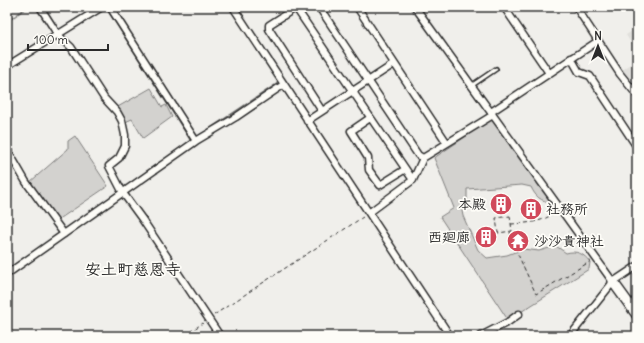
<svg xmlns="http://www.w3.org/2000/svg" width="644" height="343" viewBox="0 0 644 343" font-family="Delius,'Klee One',sans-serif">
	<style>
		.built { fill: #e1e0dc }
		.green { fill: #d3d2cf; stroke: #7f7e7d }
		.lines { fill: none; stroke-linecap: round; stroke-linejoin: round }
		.stream { stroke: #777775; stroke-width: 1.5 }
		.lane-casing { stroke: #2b2b2b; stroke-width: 6 }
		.street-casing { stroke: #2b2b2b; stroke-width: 9 }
		.secondary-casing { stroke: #2b2b2b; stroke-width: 12 }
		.path { stroke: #2b2b2b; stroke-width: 1; stroke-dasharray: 4 3; stroke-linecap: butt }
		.lane { stroke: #fdfcf7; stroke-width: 3 }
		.street { stroke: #fdfcf7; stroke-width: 6 }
		.secondary { stroke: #fdfcf7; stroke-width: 9 }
		.labels { text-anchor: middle; stroke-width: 3.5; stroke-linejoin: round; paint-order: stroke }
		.poi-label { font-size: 14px; font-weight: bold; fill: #2b2b2b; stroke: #fdfcf7; text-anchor: end }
		.quarter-label { font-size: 16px; font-weight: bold; fill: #2b2b2b; stroke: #fdfcf7 }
	</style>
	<rect width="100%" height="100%" fill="#f0efeb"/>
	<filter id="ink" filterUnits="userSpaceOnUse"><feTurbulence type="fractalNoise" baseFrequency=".025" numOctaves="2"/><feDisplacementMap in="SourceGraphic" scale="8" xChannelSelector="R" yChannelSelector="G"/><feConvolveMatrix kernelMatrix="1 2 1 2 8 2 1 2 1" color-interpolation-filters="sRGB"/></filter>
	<g filter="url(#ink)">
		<path class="built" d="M637 28V53L626 35Z
			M637 60V93L622 70Z"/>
		<path class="green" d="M151 88 162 107 166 105 172 117 143 138 132 119 123 123 116 108Z
			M490 120H493L552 202C541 202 535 196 531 187L522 185 467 189V202L462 211 463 216 478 250 487 258 507 255 523 249 539 251 556 246 566 253C577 250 584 254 590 262L589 269 508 320 440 217 454 208 434 158Z
			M75 136 108 186 58 220 30 182 68 149V141Z"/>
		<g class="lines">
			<path class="stream" d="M107 9 191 141 192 140
				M7 22 27 7
				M197 137 278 83"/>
			<g class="lane-casing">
				<path id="lane" d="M471 86 496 69"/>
			</g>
			<g class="street-casing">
				<path id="street" d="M40 7 58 35 71 47 104 98 117 112 122 121 125 135V146L119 158 109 166 123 193 142 219 220 336
					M110 7 196 141
					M233 7 450 336
					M297 7 269 25V29L322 111
					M319 7 418 155 423 158
					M357 7 447 143
					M415 7 613 282
					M504 7 549 73
					M576 7 620 74 637 95
					M296 8 413 180
					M571 58 579 72 590 76 637 147
					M7 66 102 7
					M491 112 598 41
					M370 118 351 131 368 158 369 170 380 185 404 170
					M307 121 394 64
					M7 149 26 182 64 234
					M370 212 413 180 423 158 493 115
					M7 274 196 141 236 117 283 85
					M481 336 508 322 519 314
					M570 336 613 282 637 266"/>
			</g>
			<g class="secondary-casing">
				<path id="secondary" d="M613 282 637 315"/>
			</g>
			<path class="path" d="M510 216 512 231 498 233 496 218Z
				M511 224C526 223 543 223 555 212
				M510 232 512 239
				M515 248 536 294 591 261
				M214 315 363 217
				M184 336 203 323"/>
			<use href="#lane" class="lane"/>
			<use href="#street" class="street"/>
			<use href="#secondary" class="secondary"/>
		</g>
	</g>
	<defs>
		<g id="building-disc" transform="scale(1.15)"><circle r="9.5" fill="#d1495b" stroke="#fdfcf7"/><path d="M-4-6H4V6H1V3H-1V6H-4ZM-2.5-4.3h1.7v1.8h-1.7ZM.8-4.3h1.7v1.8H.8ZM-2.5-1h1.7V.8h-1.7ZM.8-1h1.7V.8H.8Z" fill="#fff"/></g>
		<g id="temple-disc" transform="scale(1.15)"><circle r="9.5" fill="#d1495b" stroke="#fdfcf7"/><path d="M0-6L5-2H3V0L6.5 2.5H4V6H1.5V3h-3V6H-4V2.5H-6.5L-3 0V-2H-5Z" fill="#fff"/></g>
	</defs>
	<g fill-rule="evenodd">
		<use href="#building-disc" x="501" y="204"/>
		<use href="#building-disc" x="531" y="209"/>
		<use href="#building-disc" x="486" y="237"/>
		<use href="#temple-disc" x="518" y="241"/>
	</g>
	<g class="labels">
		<g class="poi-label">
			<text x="486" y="209">本殿</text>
			<text x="546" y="214" text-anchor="start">社務所</text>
			<text x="470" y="242">西廻廊</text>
			<text x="534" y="246" text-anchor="start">沙沙貴神社</text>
		</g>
		<g class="quarter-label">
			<text x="133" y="275">安土町慈恩寺</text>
		</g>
	</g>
	<rect width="644" height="343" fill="none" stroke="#fdfcf7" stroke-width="24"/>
	<rect x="12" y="12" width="620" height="319" fill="none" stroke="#2b2b2b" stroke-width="1.5" filter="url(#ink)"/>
	<g transform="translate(598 46)" stroke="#fdfcf7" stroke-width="3" paint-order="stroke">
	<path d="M0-3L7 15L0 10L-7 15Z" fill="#2b2b2b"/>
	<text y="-6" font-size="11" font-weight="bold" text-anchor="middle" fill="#2b2b2b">N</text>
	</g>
	<path d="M28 44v6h80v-6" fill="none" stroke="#2b2b2b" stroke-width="2"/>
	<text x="34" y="44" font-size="12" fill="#2b2b2b" stroke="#fdfcf7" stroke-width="3" paint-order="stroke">100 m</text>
</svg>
